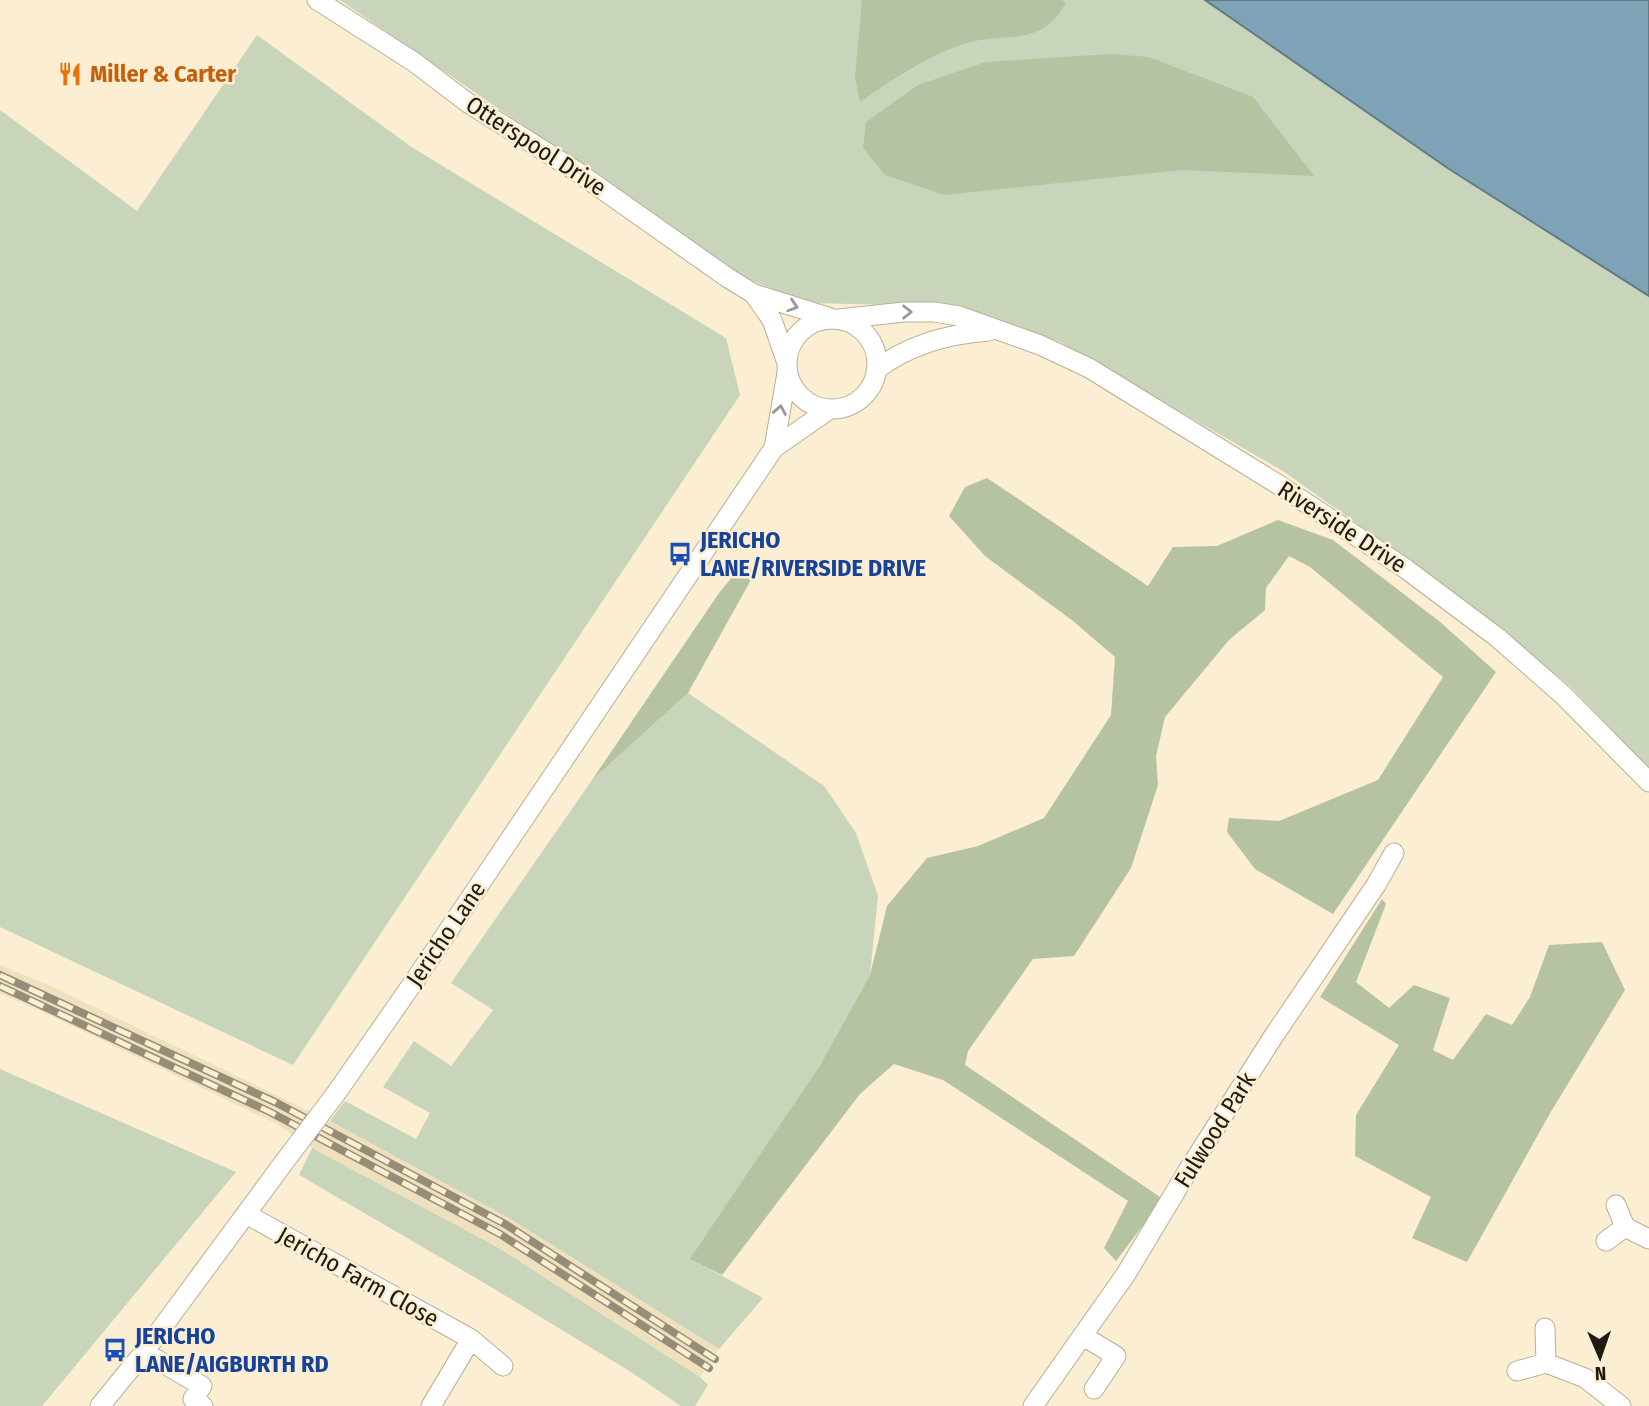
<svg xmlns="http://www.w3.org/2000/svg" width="1649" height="1406" viewBox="0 0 1649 1406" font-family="'Fira Sans Condensed',sans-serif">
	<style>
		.built { fill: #f0e1be }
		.green { fill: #c9d5bb }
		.forest { fill: #b5c3a2 }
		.water { fill: #7fa3b6; stroke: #627a84; stroke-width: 2 }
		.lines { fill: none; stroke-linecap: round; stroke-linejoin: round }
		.minor-casing { stroke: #baae94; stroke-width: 21 }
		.minor { stroke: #fff; stroke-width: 19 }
		.rail-casing { stroke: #968d79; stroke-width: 8 }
		.rail { stroke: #fbeed2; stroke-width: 5; stroke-dasharray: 16; stroke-linecap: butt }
		.minor-bridge-casing { stroke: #baae94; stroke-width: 21; stroke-linecap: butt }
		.minor-bridge { stroke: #fff; stroke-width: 19 }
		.oneway { stroke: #9a9893 }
		.labels { text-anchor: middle; stroke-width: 5; stroke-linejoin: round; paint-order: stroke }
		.food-label { font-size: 24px; font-weight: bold; fill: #c56008; stroke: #fbeed2; text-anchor: start }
		.street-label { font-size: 24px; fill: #1e1a10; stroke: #fbeed2 }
		.transit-label { font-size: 24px; font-weight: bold; fill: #164399; stroke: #fbeed2; text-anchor: start }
	</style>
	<rect width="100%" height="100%" fill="#fbeed2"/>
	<path class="built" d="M0 965 51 986 330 1121 507 1217 719 1349 700 1377 497 1247 312 1148 277 1124 39 1010 0 994Z"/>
	<path class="green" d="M340 0H1205L1449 169 1649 296V768L1570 686 1472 606 1283 471 1060 342 953 306 804 303 744 277Z
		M257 35 413 148 726 338 740 395 293 1065 0 927V110L137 211Z
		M688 693 824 786 856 833 878 896 870 975 820 1065 691 1259 763 1298 719 1349 507 1217 330 1121 345 1101 416 1139 430 1113 383 1087 414 1041 451 1066 493 1010 451 983 592 780Z
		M0 1069 236 1172 42 1406H0Z
		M312 1148 497 1247 700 1377 708 1385 695 1406H681L631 1372 486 1284 299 1175Z"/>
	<path class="forest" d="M862 0H1062L1066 3C1041 49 1004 31 963 44 925 57 892 80 860 102L855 77Z
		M1111 54 1149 57 1253 97 1314 176 1182 170 944 195 885 175 863 148 866 122 918 85 986 62Z
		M987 478 1148 586 1173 547 1217 546 1278 520 1333 540 1439 621 1496 672 1333 914 1255 869 1227 832 1229 818 1279 821 1378 780 1443 677 1310 567 1289 556 1266 588 1265 610 1229 640 1165 717 1156 756 1158 785 1131 868 1074 956 1033 959 968 1051 965 1065 1163 1199 1116 1261 1104 1248 1128 1201 943 1080 894 1064 860 1094 722 1275 690 1259 820 1065 870 975 887 906 927 858 978 846 1044 818 1111 715 1115 657 1073 621 985 556 949 516 965 487Z
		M743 564 757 569 688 693 592 780 719 593Z
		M1382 899 1386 904 1356 982 1389 1008 1414 985 1450 998 1433 1050 1453 1060 1486 1014 1512 1025 1530 997 1549 945 1602 942 1625 990 1549 1115 1467 1262 1412 1238 1431 1197 1355 1156 1356 1115 1399 1045 1320 997Z"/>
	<path class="water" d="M1205 0H1649V296L1449 169Z"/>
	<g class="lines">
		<g class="minor-casing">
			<path id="minor" d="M317 0 414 62 468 103 576 171 728 278 754 294 831 318
				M754 294 772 320 786 360
				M839 319 904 312H934L959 316 1040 345 1089 368 1279 485 1406 569 1498 638 1563 695 1649 782
				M787 364a45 45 0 1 1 90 0a45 45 0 1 1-90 0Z
				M876 370C909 344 948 334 989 331
				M774 448 787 373
				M337 1092 413 983 774 448 830 409
				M1616 1205 1625 1227
				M246 1214 471 1339 503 1366
				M1606 1241 1625 1227 1649 1239
				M1545 1328 1546 1363
				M1083 1336 1116 1356 1094 1389
				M144 1352 202 1386 193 1399 203 1406
				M1517 1371 1546 1363 1585 1378 1621 1406
				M100 1406 144 1352 282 1165
				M431 1406 471 1339
				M1033 1406 1126 1274 1189 1169 1273 1037 1376 885 1394 853"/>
		</g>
		<use href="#minor" class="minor"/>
		<g class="rail-casing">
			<path id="rail" d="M0 975 275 1102 505 1224 715 1359
				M0 986 270 1112 500 1234 709 1368"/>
		</g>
		<use href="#rail" class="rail"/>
		<g class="minor-bridge-casing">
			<path id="minor-bridge" d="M282 1165 337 1092"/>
		</g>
		<use href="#minor-bridge" class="minor-bridge"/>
	</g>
	<defs><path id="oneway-chevron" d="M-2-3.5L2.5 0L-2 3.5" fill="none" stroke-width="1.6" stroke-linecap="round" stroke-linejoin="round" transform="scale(1.75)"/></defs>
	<g class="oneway">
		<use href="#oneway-chevron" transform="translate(793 306) rotate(18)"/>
		<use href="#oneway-chevron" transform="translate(907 312)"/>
		<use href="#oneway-chevron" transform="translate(780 410) rotate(-80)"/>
	</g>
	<defs>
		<g id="restaurant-bare" transform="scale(1.89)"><path d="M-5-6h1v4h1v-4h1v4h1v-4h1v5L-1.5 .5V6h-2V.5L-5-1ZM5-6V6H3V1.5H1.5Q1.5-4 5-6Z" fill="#e8710a" stroke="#fbeed2" stroke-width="2.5" paint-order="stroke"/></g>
		<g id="bus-bare" transform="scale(1.89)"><path d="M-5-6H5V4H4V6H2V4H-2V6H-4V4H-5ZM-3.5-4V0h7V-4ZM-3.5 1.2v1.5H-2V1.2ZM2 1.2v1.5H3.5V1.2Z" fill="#1a4fb4" stroke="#fbeed2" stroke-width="2.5" paint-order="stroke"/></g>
	</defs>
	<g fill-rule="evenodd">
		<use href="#restaurant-bare" x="70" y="74"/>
		<use href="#bus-bare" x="680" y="554"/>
		<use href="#bus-bare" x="115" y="1350"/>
	</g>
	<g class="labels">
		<g class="food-label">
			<text x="90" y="82">Miller &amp; Carter</text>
		</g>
		<g class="street-label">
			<text transform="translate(536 146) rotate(33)" y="8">Otterspool Drive</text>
			<text transform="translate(1342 527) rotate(33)" y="8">Riverside Drive</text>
			<text transform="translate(446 934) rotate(-56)" y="8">Jericho Lane</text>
			<text transform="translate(1215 1130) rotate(-58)" y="8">Fulwood Park</text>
			<text transform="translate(358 1277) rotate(29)" y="8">Jericho Farm Close</text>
		</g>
		<g class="transit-label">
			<text x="700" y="548">JERICHO<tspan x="700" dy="28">LANE/RIVERSIDE DRIVE</tspan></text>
			<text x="135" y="1344">JERICHO<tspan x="135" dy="28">LANE/AIGBURTH RD</tspan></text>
		</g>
	</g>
	<g transform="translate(1600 1357) rotate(178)" stroke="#fbeed2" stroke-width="5" paint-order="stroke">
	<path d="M0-5L12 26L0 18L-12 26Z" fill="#1e1a10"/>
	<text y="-10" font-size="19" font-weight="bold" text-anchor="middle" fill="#1e1a10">N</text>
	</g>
</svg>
